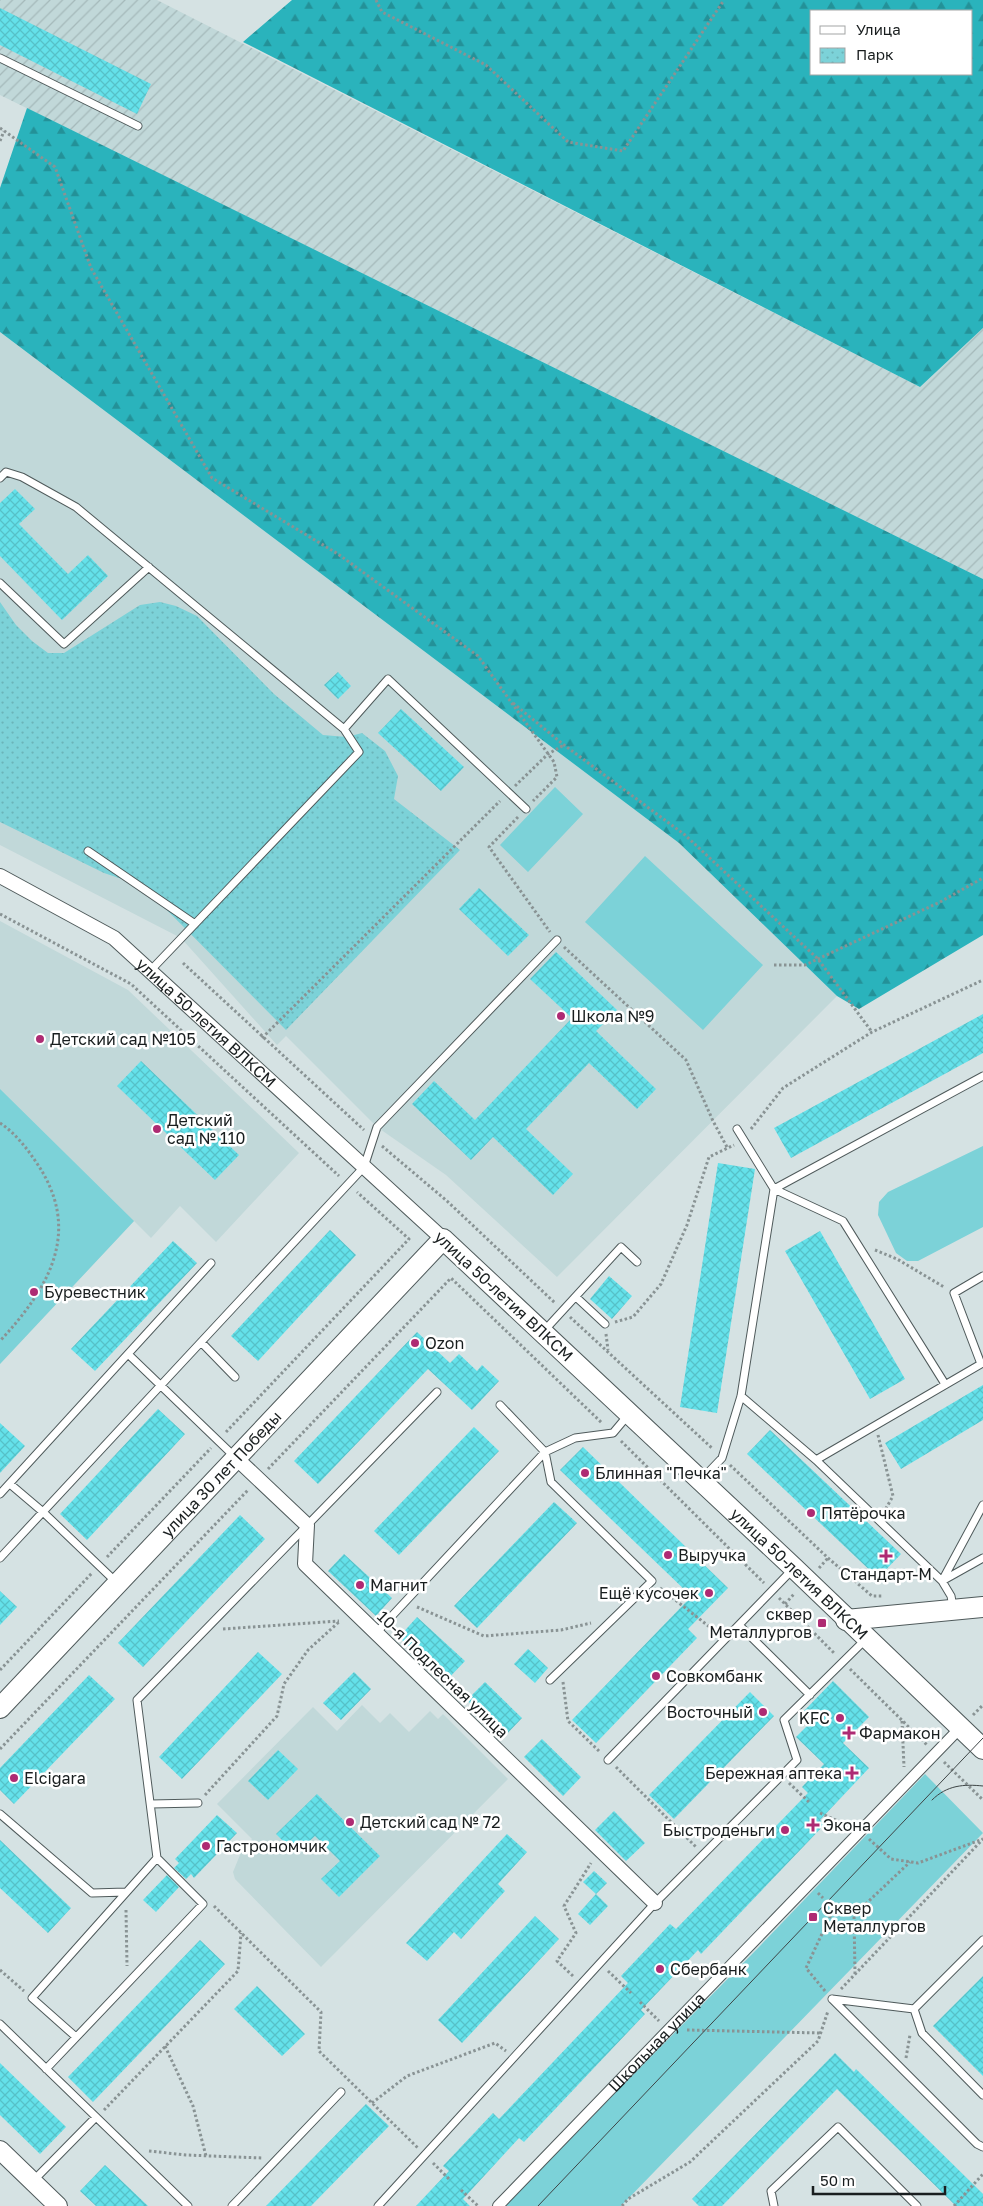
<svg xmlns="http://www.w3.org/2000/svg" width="983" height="2206" viewBox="0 0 983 2206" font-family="'Golos Text',sans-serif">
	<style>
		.built { fill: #c1d8d9 }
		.industrial { fill: url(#industrial-furrows) }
		.grass { fill: #7cd2d8 }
		.forest { fill: url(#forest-firs); fill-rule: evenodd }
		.park { fill: url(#park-dots) }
		.building { fill: url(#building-cross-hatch) }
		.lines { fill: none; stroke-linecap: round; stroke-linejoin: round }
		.service-casing { stroke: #4f5a5b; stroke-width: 9 }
		.pedestrian-casing { stroke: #4f5a5b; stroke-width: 12 }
		.minor-casing { stroke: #4f5a5b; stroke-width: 16 }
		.tertiary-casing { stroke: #4f5a5b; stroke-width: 20 }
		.secondary-casing { stroke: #4f5a5b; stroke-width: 22 }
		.path { stroke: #899394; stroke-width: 3; stroke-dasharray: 2.5 2.5; stroke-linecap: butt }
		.service { stroke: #fff; stroke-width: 7 }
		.pedestrian { stroke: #fff; stroke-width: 10 }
		.minor { stroke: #fff; stroke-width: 14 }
		.tertiary { stroke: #fff; stroke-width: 18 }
		.secondary { stroke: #fff; stroke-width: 20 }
		.tram { stroke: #3e4546; stroke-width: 1 }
		.poi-dot { fill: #ae2b73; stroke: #fff; stroke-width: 2 }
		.labels { text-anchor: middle; stroke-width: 5; stroke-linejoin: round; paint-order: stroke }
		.poi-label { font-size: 16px; fill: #191e1f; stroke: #fff; text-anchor: start }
		.street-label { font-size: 16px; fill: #191e1f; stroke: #fff }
	</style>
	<defs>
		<pattern id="industrial-furrows" width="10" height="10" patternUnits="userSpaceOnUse" patternTransform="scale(1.25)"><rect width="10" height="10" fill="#c1d8d9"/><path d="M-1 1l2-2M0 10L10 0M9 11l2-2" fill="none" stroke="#a5b9ba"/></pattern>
		<pattern id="forest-firs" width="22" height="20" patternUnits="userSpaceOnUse" patternTransform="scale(1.25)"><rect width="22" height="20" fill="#2ab3bc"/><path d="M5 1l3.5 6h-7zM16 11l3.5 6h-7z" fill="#239198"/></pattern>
		<pattern id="park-dots" width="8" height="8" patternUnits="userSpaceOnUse" patternTransform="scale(1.25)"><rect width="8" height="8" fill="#7cd2d8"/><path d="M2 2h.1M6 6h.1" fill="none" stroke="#6bb4b9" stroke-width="1.8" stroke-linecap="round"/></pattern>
		<pattern id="building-cross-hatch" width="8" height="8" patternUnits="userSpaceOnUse" patternTransform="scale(1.25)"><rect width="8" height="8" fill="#64e1ea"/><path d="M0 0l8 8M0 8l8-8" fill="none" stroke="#56c1c8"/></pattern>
	</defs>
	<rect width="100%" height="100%" fill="#d5e2e3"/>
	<path class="built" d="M0 332 679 843 837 996 557 1277 446 1175 377 1127 286 1036 277 1045 181 938 0 845Z
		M0 921 128 990 299 1153 216 1242 180 1206 151 1238 134 1221 0 1364Z
		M362 1705 380 1723 390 1713 409 1732 430 1711 438 1719 443 1714 508 1779 321 1967 235 1879 233 1872 242 1850 252 1839 217 1804 313 1707 337 1731Z"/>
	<path class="industrial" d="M0 0H157L920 387 983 328V579L0 95Z"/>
	<path class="grass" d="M555 787 583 814 528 872 500 845Z
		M645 856 763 965 703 1030 585 922Z
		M0 1089 134 1221 0 1364Z
		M983 1146V1227L918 1261H907L896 1253 878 1215 879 1202 888 1192Z
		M925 1774 983 1833 621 2206H504L759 1947Z"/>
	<path class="forest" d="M292 0H983V328L920 387 243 42ZM972 11V74H812V11Z
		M27 108 983 579V935L859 1009 837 996 679 843 0 332V188Z"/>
	<path class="park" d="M0 602 16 625 32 641 48 653H64L140 605 160 602 176 606 197 616 274 694 323 735 347 737 362 733 385 751 398 776 394 799 460 850 286 1030 143 886 104 873 0 822Z"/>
	<path class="building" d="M0 8 151 84 137 114 0 45Z
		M15 489 35 509 19 524 68 574 88 555 108 576 62 620 0 556V503Z
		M338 672 351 686 338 699 324 685Z
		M401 709 464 767 441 791 378 733Z
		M479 888 529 935 508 956 459 909Z
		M556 952 617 1010 596 1031 656 1089 637 1109 589 1063 526 1129 573 1174 553 1195 493 1137 471 1160 412 1104 434 1081 475 1120 572 1018 530 979Z
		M983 1014V1053L791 1158 774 1128Z
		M141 1061 239 1155 215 1180 117 1086Z
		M718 1163 755 1169 717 1413 680 1407Z
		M330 1230 356 1255 258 1361 231 1336Z
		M820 1231 905 1379 870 1399 785 1251Z
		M173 1241 197 1263 95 1371 71 1349Z
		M609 1276 632 1296 612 1319 590 1299Z
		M417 1332 450 1363 459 1354 477 1371 482 1365 499 1381 472 1410 428 1369 318 1484 294 1461Z
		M983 1385V1420L901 1469 885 1443Z
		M158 1409 185 1434 87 1540 60 1514Z
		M0 1423 25 1446 0 1473Z
		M474 1427 499 1451 399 1555 374 1531Z
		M770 1430 901 1554 878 1578 747 1454Z
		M583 1447 728 1588 688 1629 697 1638 596 1743 572 1720 687 1601 684 1599 689 1594 560 1470Z
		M554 1502 577 1523 477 1628 454 1606Z
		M240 1515 265 1539 143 1667 118 1643Z
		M344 1554 392 1598 376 1616 328 1571Z
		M0 1591 17 1607 0 1625Z
		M417 1617 465 1661 446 1681 399 1637Z
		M528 1649 548 1668 535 1683 514 1664Z
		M258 1652 282 1674 182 1779 159 1757Z
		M354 1672 371 1689 341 1720 323 1703Z
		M89 1675 115 1699 14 1804 0 1790V1768Z
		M833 1681 869 1717 843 1743 869 1768 820 1820 825 1824 701 1954 698 1950 641 2010 645 2014 524 2142 519 2138 463 2199 470 2206H416L449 2171 443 2166 493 2113 499 2119 628 1983 621 1976 670 1924 676 1929 808 1793 802 1787 824 1764 796 1737 813 1720 804 1711Z
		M485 1682 522 1718 504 1737 467 1700Z
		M750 1692 774 1716 674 1819 649 1795Z
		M542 1739 581 1777 563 1796 524 1757Z
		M278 1750 298 1769 268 1800 248 1781Z
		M317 1794 380 1856 339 1897 321 1879 340 1861 315 1836 296 1854 276 1834Z
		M614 1811 645 1843 626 1861 595 1830Z
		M217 1815 237 1833 194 1878 191 1874 186 1879 174 1868 179 1863 175 1859Z
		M507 1834 527 1852 498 1884 505 1891 461 1939 454 1932 427 1961 406 1943Z
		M0 1840 71 1908 48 1933 0 1888Z
		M594 1871 607 1883 596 1894 583 1882Z
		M167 1875 179 1887 156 1912 143 1900Z
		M596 1894 608 1906 590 1925 578 1914Z
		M535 1916 559 1939 462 2043 438 2020Z
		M200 1940 225 1964 93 2102 68 2077Z
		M983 1976V2076L933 2026Z
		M257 1986 305 2034 282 2056 234 2009Z
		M835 2053 854 2072 856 2069 983 2194V2206H956L837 2089 722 2206H699L692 2199Z
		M0 2063 66 2127 40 2154 0 2115Z
		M366 2104 389 2126 311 2206H266Z
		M105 2165 148 2206H96L80 2191Z"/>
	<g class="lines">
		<g class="service-casing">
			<path id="service" d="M0 58 138 126
				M0 478 6 472 22 477 76 507 344 729 388 679 526 809
				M0 583 64 644 149 567
				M88 851 195 924
				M150 971 359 752 344 729
				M737 1129 774 1189 843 1221 945 1384
				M774 1189 983 1076
				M576 1297 605 1324
				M543 1332 621 1247 637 1262
				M201 1342 235 1377
				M128 1354 236 1458
				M741 1396 816 1460 942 1581 951 1596 953 1607
				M500 1405 545 1452 551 1482 652 1581 550 1680
				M816 1460 981 1364 954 1293 983 1276
				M701 1480 722 1458 741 1396 774 1189
				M10 1484 43 1512 116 1582
				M0 1494 211 1263
				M0 1558 364 1167 377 1127 557 940
				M942 1581 983 1505
				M942 1581 983 1558
				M739 1625 810 1695
				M376 1633 545 1452 575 1438 613 1433 629 1414
				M608 1760 792 1570
				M151 1804 198 1803
				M0 1814 92 1893 126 1892
				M832 1999 977 2144 983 2147
				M832 1999 914 2009 983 1940
				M914 2009 922 2033 983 2095
				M0 2024 188 2206
				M76 2037 32 1998 157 1858 137 1700 437 1392
				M46 2069 203 1904 157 1858
				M33 2181 96 2117
				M232 2206 341 2092
				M378 2206 655 1903 797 1760 784 1720 866 1639
				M774 2206 771 2191 838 2127 917 2206"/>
		</g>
		<g class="pedestrian-casing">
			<g id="pedestrian">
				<path id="s1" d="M498 2206 960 1728"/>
			</g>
		</g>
		<g class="minor-casing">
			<g id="minor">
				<path id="s2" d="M0 876 114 938 443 1239"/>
				<path d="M236 1458 307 1525 305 1564 655 1903"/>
			</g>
		</g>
		<g class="tertiary-casing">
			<path id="tertiary" d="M0 2150 58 2206"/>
		</g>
		<g class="secondary-casing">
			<g id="secondary">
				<path d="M846 1620 983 1607"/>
				<path id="s3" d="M0 1708 443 1239 794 1568 983 1749"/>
			</g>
		</g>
		<path class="path" d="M376 0 382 12 486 65 568 142 623 151 724 0
			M0 128 55 167 91 268 212 478 338 554 478 656 554 762 557 777 533 801
			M0 141 4 131
			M513 703 564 745 685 835 818 959 872 1032
			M515 786 548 754 564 745
			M518 817 489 847 550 932
			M0 914 131 984 339 1176
			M564 947 686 1060 713 1121 728 1149
			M183 963 364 1130
			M774 965H805L940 902 983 878
			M262 1038 500 801
			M0 1123C15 1133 26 1147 36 1162 83 1230 50 1287 0 1341
			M751 1129 783 1088 872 1032 983 980
			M382 1146 447 1201 555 1303
			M875 1250 897 1259 944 1287
			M570 1317 713 1449
			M615 1322 633 1317 661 1284 687 1225 709 1157 734 1145
			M606 1334 608 1350
			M226 1432 409 1239 357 1192
			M878 1435 893 1496 885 1510
			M621 1441 764 1583
			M730 1465 828 1558 872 1596H882
			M268 1469 451 1278 602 1423
			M107 1557 211 1448
			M819 1568 828 1558
			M660 1588 716 1632
			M779 1598 835 1654
			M785 1604 794 1594
			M417 1607 484 1636 561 1630 591 1623
			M223 1629 339 1621
			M850 1669 927 1745
			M0 1670 92 1573
			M563 1682 568 1721 600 1752
			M973 1715 983 1705
			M902 1721 904 1767
			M0 1749 248 1490
			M944 1762 983 1800
			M616 1767 696 1847
			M789 1783 810 1803
			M205 1795 277 1716 284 1684 308 1650 340 1621
			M820 1813 849 1826
			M869 1839 891 1859 918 1863 983 1839
			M818 1893 823 1898
			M214 1906 321 2012 319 2051 418 2148
			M126 1910 127 1966
			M0 1970 24 1991
			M608 1971 631 1993
			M855 1974 854 1915 910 1862
			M573 1976 557 1961 576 1933 564 1906 591 1863
			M841 1989 983 1839
			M825 1991 806 1968 835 1906
			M640 2002 659 2021
			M687 2030 821 2033
			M165 2046 193 2106 206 2156
			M906 2058 910 2035
			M372 2103 407 2076 495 2043 506 2051
			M104 2110 238 1971 241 1933
			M149 2151 186 2155 262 2158
			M433 2163 450 2180
			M461 2190 478 2206
			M622 2206 628 2199 690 2162 818 2041 828 2011
			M954 2206 983 2174"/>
		<use href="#service" class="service"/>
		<use href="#pedestrian" class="pedestrian"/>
		<use href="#minor" class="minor"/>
		<use href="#tertiary" class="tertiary"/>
		<use href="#secondary" class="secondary"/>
		<path class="tram" d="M932 1800C947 1785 964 1784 983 1786
			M538 2206 983 1738"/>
	</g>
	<g class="poi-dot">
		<circle cx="561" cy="1016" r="5"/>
		<circle cx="40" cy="1039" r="5"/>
		<circle cx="157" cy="1129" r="5"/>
		<circle cx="34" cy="1292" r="5"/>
		<circle cx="415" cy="1343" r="5"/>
		<circle cx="585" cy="1473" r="5"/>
		<circle cx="811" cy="1513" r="5"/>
		<circle cx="668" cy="1555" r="5"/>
		<path d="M883.5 1548.5h5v5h5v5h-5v5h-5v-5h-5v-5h5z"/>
		<circle cx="360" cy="1585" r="5"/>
		<circle cx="709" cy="1593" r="5"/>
		<rect x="817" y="1618" width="10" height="10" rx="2.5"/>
		<circle cx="656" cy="1676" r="5"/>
		<circle cx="763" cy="1712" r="5"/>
		<circle cx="840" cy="1718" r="5"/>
		<path d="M846.5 1725.5h5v5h5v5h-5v5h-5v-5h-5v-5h5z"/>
		<path d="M849.5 1765.5h5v5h5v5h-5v5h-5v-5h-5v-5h5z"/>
		<circle cx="14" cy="1778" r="5"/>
		<circle cx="350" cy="1822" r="5"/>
		<path d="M810.5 1817.5h5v5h5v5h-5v5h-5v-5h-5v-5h5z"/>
		<circle cx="785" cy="1830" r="5"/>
		<circle cx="206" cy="1846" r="5"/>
		<rect x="808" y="1912" width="10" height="10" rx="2.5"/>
		<circle cx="660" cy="1969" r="5"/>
	</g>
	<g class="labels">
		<g class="poi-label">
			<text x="571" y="1022">Школа №9</text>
			<text x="50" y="1045">Детский сад №105</text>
			<text x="167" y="1126">Детский<tspan x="167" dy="18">сад № 110</tspan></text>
			<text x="44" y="1298">Буревестник</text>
			<text x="425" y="1349">Ozon</text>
			<text x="595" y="1479">Блинная "Печка"</text>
			<text x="821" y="1519">Пятёрочка</text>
			<text x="678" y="1561">Выручка</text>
			<text x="886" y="1580" text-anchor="middle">Стандарт-М</text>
			<text x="370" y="1591">Магнит</text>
			<text x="699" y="1599" text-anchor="end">Ещё кусочек</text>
			<text x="812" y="1620" text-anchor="end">сквер<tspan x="812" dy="18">Металлургов</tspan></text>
			<text x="666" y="1682">Совкомбанк</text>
			<text x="753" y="1718" text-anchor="end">Восточный</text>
			<text x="830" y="1724" text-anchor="end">KFC</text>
			<text x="859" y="1739">Фармакон</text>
			<text x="842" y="1779" text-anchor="end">Бережная аптека</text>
			<text x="24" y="1784">Elcigara</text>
			<text x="360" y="1828">Детский сад № 72</text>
			<text x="823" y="1831">Экона</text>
			<text x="775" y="1836" text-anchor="end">Быстроденьги</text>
			<text x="216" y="1852">Гастрономчик</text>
			<text x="823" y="1914">Сквер<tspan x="823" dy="18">Металлургов</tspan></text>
			<text x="670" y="1975">Сбербанк</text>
		</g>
		<g class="street-label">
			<text dy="6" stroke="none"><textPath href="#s2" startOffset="255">улица 50-летия ВЛКСМ</textPath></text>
			<text transform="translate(504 1296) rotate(43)" y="6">улица 50-летия ВЛКСМ</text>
			<text dy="6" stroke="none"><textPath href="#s3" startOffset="322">улица 30 лет Победы</textPath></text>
			<text dy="6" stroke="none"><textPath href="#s3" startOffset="1134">улица 50-летия ВЛКСМ</textPath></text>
			<text transform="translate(443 1674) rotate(44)" y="6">10-я Подлесная улица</text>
			<text dy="6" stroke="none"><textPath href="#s1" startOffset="228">Школьная улица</textPath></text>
		</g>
	</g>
	<rect x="810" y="10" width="162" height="65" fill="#ffffff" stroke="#a3a5a5"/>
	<rect x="820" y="26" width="25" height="8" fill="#ffffff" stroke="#a3a5a5"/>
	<text x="856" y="35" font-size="15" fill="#191e1f">Улица</text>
	<rect x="820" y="48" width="25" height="15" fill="url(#park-dots)" stroke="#a3a5a5"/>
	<text x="856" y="60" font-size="15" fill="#191e1f">Парк</text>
	<path d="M813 2186v8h132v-8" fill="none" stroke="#191e1f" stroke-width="2.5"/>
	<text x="820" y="2186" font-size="15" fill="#191e1f" stroke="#ffffff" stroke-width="4" paint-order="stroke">50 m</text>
</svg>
